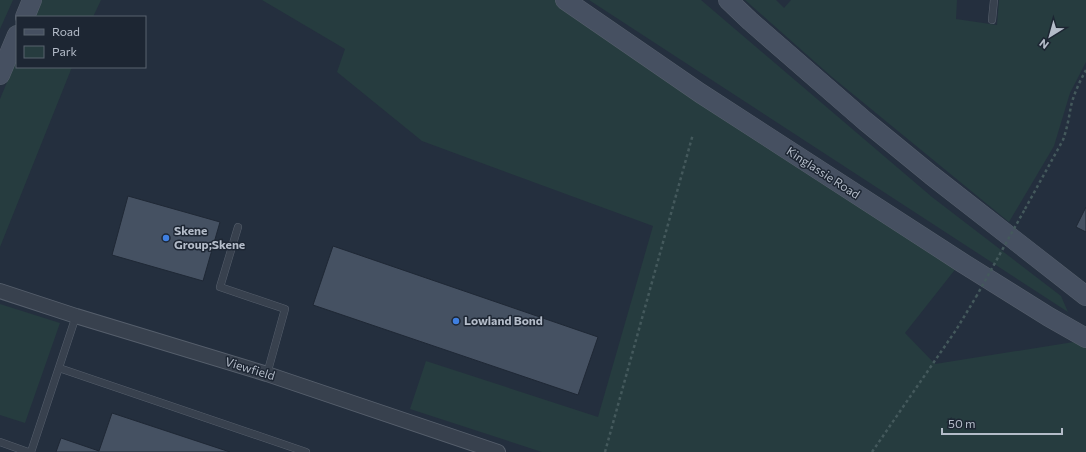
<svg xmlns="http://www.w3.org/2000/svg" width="1086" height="452" viewBox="0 0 1086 452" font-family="Commissioner,sans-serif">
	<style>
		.green { fill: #263c3f }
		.building { fill: #455162; stroke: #1f2835 }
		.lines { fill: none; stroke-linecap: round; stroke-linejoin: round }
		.lane-casing { stroke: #565f6c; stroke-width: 8 }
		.street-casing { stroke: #565f6c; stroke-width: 16 }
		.secondary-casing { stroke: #565f6c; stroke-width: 20 }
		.path { stroke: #44595c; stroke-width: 2.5; stroke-dasharray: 3 3; stroke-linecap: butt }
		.lane { stroke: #38414e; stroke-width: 7 }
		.street { stroke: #38414e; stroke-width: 14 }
		.secondary { stroke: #465061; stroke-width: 19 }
		.path-bridge { stroke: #44595c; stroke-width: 2.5; stroke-dasharray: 3 3; stroke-linecap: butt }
		.shop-dot { fill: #3f7fe0; stroke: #1d2633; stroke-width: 1.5 }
		.labels { text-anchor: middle; stroke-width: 3; stroke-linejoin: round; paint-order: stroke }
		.street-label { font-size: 12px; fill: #b4bcc9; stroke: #1d2633 }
		.poi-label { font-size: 12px; font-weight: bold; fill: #b4bcc9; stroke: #1d2633; text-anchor: start }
	</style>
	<rect width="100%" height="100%" fill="#242f3e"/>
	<path class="green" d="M0 0H13L0 29Z
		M42 0H101L93 17H35Z
		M262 0H565L961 262 905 333 935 364 1086 340V452H542L410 409 426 361 598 417 653 226 422 141 337 72 345 49Z
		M589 0H701L932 197 1061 296 1068 312Z
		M745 0H776L784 8 791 0H957L956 19 997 25 999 0H1086V62L1070 93 1054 146 1009 222 832 77Z
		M17 58V67H72L0 247V99Z
		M0 304 60 323 25 423 0 415Z"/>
	<path class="building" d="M128 196 220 222 203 281 112 255Z
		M1086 207V232L1076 227Z
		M333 246 598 337 578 395 313 305Z
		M112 413 230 452H56L61 438 99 451Z"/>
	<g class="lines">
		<g class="lane-casing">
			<path id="lane" d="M992 20 994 0
				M238 227 220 287 285 309 267 374
				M59 368 306 452
				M0 442 28 452
				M31 452 76 316"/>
		</g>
		<g class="street-casing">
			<path id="street" d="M0 291 76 316 267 374 498 452"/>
		</g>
		<g class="secondary-casing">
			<path id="secondary" d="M565 0 700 93 961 262 1049 317 1086 338
				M728 0 750 21 865 121 931 175 1086 296
				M25 17 32 0
				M0 75 17 35"/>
		</g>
		<path class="path" d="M1025 209 1063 140C1067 129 1069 117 1071 106 1074 93 1080 81 1086 70
			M605 452 693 134
			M872 452 956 330 976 297"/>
		<use href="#lane" class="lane"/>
		<use href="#street" class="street"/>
		<use href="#secondary" class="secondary"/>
		<path class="path-bridge" d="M976 297 1025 209"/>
	</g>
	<g class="shop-dot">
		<circle cx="166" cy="238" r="4"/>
		<circle cx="456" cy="321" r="4"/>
	</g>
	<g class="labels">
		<g class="street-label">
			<text transform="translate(823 173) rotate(33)" y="4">Kinglassie Road</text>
			<text transform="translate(250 369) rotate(17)" y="4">Viewfield</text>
		</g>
		<g class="poi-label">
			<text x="174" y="235">Skene<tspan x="174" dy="14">Group;Skene</tspan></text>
			<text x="464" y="325">Lowland Bond</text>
		</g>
	</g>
	<rect x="16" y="16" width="130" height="52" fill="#1d2633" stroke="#59626f"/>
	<rect x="24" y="29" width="20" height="6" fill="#465061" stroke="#59626f"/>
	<text x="52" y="36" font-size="12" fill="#b4bcc9">Road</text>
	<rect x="24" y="46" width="20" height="12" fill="#263c3f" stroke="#59626f"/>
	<text x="52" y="56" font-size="12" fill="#b4bcc9">Park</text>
	<g transform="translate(1050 36) rotate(217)" stroke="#1d2633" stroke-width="3" paint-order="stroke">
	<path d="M0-3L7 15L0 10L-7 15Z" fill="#b4bcc9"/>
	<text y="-6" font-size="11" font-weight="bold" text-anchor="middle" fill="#b4bcc9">N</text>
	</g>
	<path d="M942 428v6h120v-6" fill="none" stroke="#b4bcc9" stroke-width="2"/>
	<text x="948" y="428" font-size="12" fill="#b4bcc9" stroke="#1d2633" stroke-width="3" paint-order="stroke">50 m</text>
</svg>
